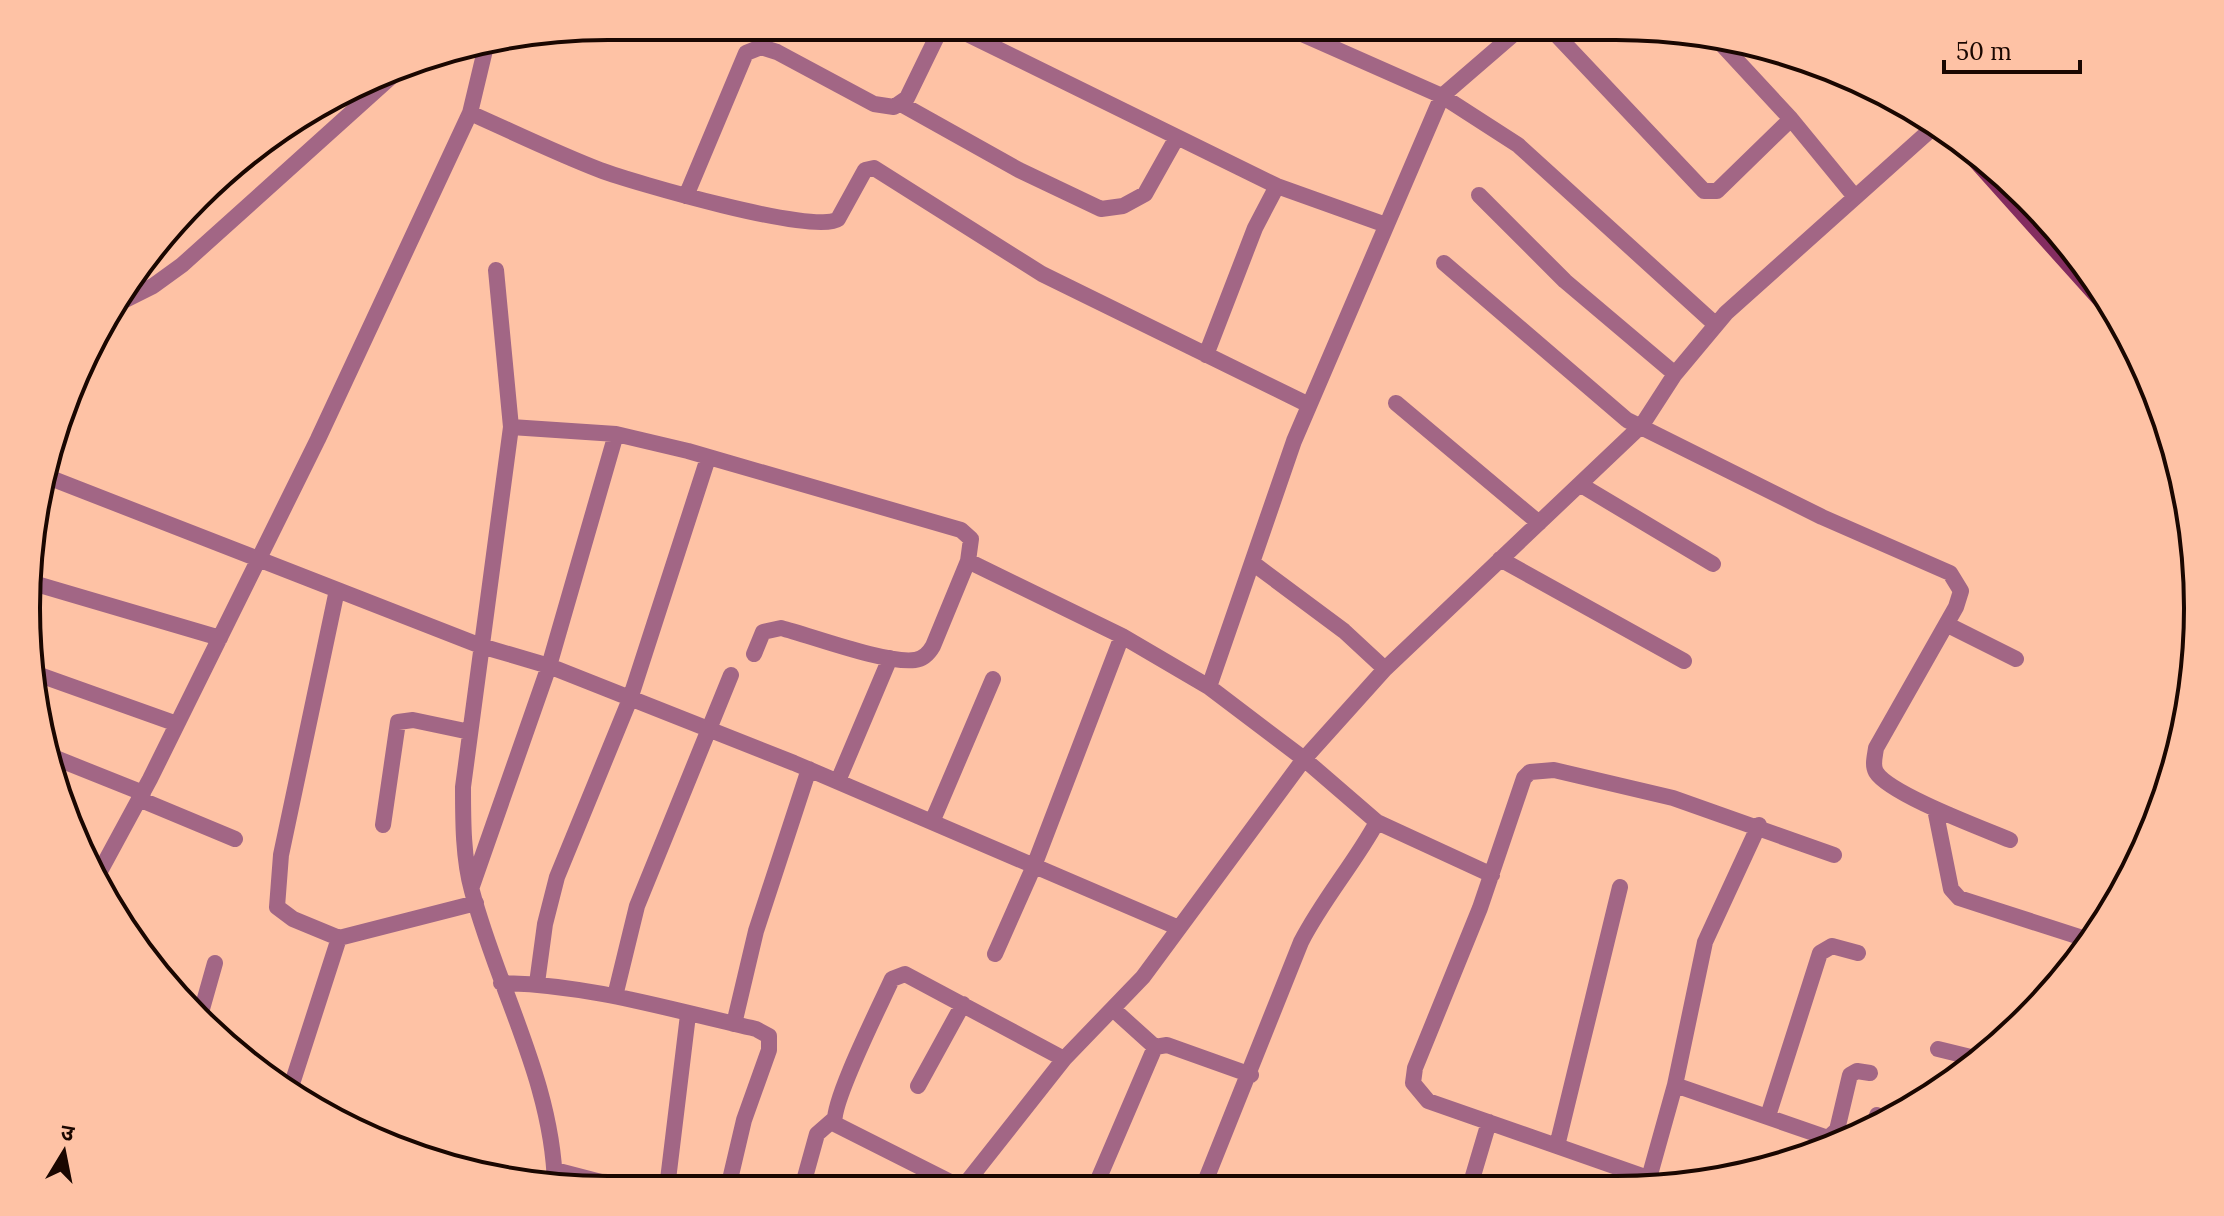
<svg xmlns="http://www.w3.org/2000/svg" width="2224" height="1216" viewBox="0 0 2224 1216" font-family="Lora,'Noto Sans Devanagari',serif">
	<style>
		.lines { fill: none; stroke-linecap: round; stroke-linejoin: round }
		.street { stroke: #a26685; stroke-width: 16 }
		.secondary { stroke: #842d60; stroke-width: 16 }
		.rim { fill: none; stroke: #1a0701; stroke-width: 4 }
	</style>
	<rect width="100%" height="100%" fill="#fec2a5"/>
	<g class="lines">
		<path class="street" d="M951 26 1277 186 1386 225
			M1286 27 1442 96 1518 145 1716 325
			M1549 27 1704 191H1717L1791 119 1855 197
			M1715 37 1791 119
			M901 104 1019 170 1101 209 1123 206 1145 194 1177 137
			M470 113C513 132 556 153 600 170 632 182 817 236 838 219L865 170 874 168 1042 274 1309 405
			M1479 195 1565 281 1675 374
			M686 196 746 53 761 47 777 52 874 104 894 107 907 98 942 26
			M1444 263 1627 420 1822 517 1950 573 1961 591 1956 607 1876 748C1875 756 1872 765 1876 772 1889 794 1984 829 2010 840
			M496 270 511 427 463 787C463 821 463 858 472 891 498 990 553 1082 555 1186
			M115 305 153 286 182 265 402 67
			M1206 355 1255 228 1277 186
			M1396 403 1539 523
			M511 427 616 434 688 451 961 530 971 539 968 561 933 646C929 653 924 659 915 660 886 664 812 636 781 628L763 632 754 654
			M53 479 481 646 549 666 794 763 1179 928
			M1581 485 1713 564
			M1500 559 1684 661
			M968 561 1122 636 1209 687 1304 759 1377 822 1492 875
			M1254 564 1344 631 1385 669
			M33 583 220 638
			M337 590 281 855 277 907 293 919 339 938 476 903
			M1948 625 2016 659
			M34 673 177 724
			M1209 687 1294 441 1442 96 1522 27
			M53 757 143 793
			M838 781 890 658
			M139 799 235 839
			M1935 809 1951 889 1959 898 2089 940
			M932 822 993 679
			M383 825 398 722 413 720 470 732
			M98 875 150 779 318 439 470 113 486 46
			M472 886 549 666 616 434
			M995 954 1034 866 1122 636
			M501 983C587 984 672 1010 756 1029L769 1036V1050L744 1120 728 1188
			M537 983 545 924 557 877 630 699 708 458
			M615 996 637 906 731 675
			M1114 1010 1155 1047
			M200 1016 215 963
			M734 1024 756 931 809 769
			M1938 1049 1979 1059
			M1675 1085 1828 1138 1837 1130 1850 1075 1857 1071 1870 1073
			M918 1086 963 1004
			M290 1090 339 938
			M1768 1116 1820 953 1832 946 1858 953
			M1875 1124 1877 1115
			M1557 1146 1620 887
			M555 1170 628 1189
			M1649 1178 1675 1085 1705 942 1759 825
			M1668 1185 1428 1101 1413 1083 1415 1068 1480 908 1524 778 1530 772 1554 770 1673 798 1834 855
			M1470 1186 1489 1122
			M960 1187 835 1124C830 1104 881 1004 892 979L905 974 1064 1059
			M963 1187 1064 1059 1143 977 1304 759 1385 669 1642 425 1675 374 1726 313 1936 125
			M1095 1187 1155 1047 1167 1045 1251 1075
			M1203 1187 1301 942C1323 899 1354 864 1377 822
			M667 1188 688 1015
			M802 1188 817 1134 833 1120"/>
		<path class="secondary" d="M1956 139 2121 323"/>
	</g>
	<path d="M0 0H2224V1216H0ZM608 40H1616A568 568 0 0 1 2184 608V608A568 568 0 0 1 1616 1176H608A568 568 0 0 1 40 608V608A568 568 0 0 1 608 40Z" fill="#fec2a5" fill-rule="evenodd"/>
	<path class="rim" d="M608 40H1616A568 568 0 0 1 2184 608V608A568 568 0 0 1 1616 1176H608A568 568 0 0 1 40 608V608A568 568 0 0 1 608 40Z"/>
	<g transform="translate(64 1152) rotate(10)" stroke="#fec2a5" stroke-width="6" paint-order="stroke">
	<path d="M0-6L14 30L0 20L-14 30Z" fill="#1a0701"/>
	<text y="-12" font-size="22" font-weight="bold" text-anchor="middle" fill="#1a0701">उ</text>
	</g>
	<path d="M1944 60v12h136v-12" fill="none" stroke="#1a0701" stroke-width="4"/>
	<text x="1956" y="60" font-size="24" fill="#1a0701" stroke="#fec2a5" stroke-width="6" paint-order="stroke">50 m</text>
</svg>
